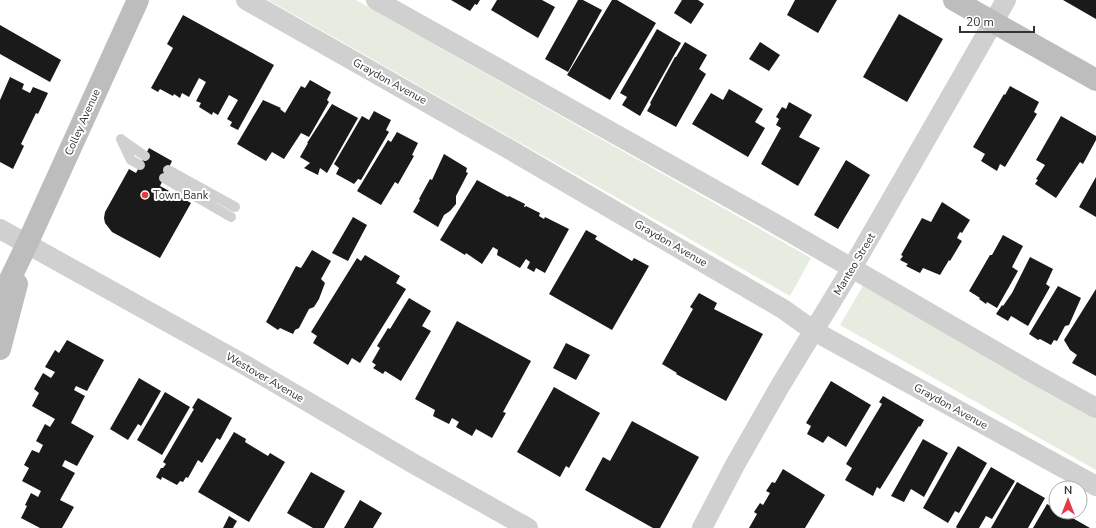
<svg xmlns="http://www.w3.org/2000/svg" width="1096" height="528" viewBox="0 0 1096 528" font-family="'Nunito Sans',sans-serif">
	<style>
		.green { fill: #e6ecdf }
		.building { fill: #1a1a1a }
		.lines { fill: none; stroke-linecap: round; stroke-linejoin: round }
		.lane { stroke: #d0d0d0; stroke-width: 10 }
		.street { stroke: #d0d0d0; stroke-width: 20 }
		.secondary { stroke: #bdbdbd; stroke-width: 22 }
		.poi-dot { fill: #e63946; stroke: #fff; stroke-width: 1.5 }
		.labels { text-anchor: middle; stroke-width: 4; stroke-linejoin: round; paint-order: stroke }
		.street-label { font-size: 11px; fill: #333; stroke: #fff }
		.poi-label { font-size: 11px; fill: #333; stroke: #fff; text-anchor: start }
	</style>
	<rect width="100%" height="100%" fill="#fff"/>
	<path class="green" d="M268 0H356L811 258 790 296Z
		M863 286 1096 418V470L840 325Z"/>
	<path class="building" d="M451 0H480L477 5 475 4 470 11Z
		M497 0H542L555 7 538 38 491 10Z
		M578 0H583L602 10 568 72 545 59Z
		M612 0H617L656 23 610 100 567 75Z
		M682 0H698L704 4 691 24 674 13Z
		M795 0H837L818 33 787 15Z
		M1063 0H1096V19Z
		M899 14 943 39 907 102 863 77Z
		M183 15 274 65 238 130 230 126 232 122 227 119 238 100 229 95 218 115 213 112 212 115 199 107 201 103 196 101 206 82 199 78 189 97 182 93 180 98 174 94 173 96 160 89 158 92 151 88 173 48 167 44Z
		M0 25 61 60 50 82 0 54Z
		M657 29 681 43 640 116 622 105 627 97 620 93Z
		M685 42 707 55 699 69 706 74 676 127 647 111 651 104 650 103 675 57H676Z
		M760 42 780 55 769 71 749 59Z
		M10 77 24 84 22 89 30 93 33 87 48 93 38 114 36 113 21 144 24 146 13 169 0 162V100Z
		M310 80 331 92 327 100 329 102 309 137 301 133 284 159 272 152 266 161 237 144 263 100 281 108 280 109 285 113 301 86 305 88Z
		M1010 86 1039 102 1034 112 1037 114 1005 167 1000 164 997 171 981 161 985 154 973 147 1004 94 1005 95Z
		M729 89 763 109 755 122 765 128 748 157 692 124 711 93 723 100Z
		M789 102 812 115 799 137 820 148 798 186 761 164 781 128 776 125 779 119 776 117 782 107 786 109Z
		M332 104 358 118 327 173 320 168 318 175 304 168 310 163 300 157 308 143H307Z
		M374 111 391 120 386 130 389 132 361 180 358 179 354 184 336 174 339 168 334 164 362 116 369 120Z
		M1061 116 1096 136V140L1083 164 1080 162 1056 198 1035 184 1038 180 1036 179 1045 165 1036 160Z
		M397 132 418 143 412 155 414 156 398 184 395 182 381 205 357 191 388 140 391 142Z
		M149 148 172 161 160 186 191 203 160 258 112 232 105 223 104 218 105 212 129 169 136 173Z
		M444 154 467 168 466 172 468 173 456 196V204L450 211 444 215 438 227 413 212 420 200 419 199 430 179 432 180Z
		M846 160 870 175 838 229 814 215Z
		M1096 177V217L1079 207Z
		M477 180 508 197 509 196 525 204 524 207H525L526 206 540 213 539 216 544 219 545 217 569 229 545 273 536 268 534 272 527 268 530 262 526 259 520 268 497 255 498 250 493 247 482 264 466 253 465 255 440 240Z
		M942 202 970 220 962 233 960 232 957 238 962 241 950 261 949 260 940 275 923 268 920 273 906 266 908 264 900 260 903 256 901 255 922 218 931 222Z
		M353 217 367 225 348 261 332 253Z
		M586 230 597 236 595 239 632 261 634 258 649 266 612 330 549 294Z
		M1003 235 1023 246 1012 267 1018 271 997 308 987 302 986 304 979 299 980 298 969 291 990 255H992Z
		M312 250 331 261 321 279 325 283 319 299 314 307 309 309 299 328 295 330 293 334 280 328 278 330 266 322 296 266 301 268Z
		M365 255 400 276 396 283 406 289 360 363 352 358 348 365 313 343 317 336 311 332 357 258 361 261Z
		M1030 257 1053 269 1046 284 1050 287 1028 326 1011 316 1008 321 996 314 1002 305 1003 306 1012 293Z
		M1058 286 1081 298 1069 325 1065 326 1057 341 1054 340 1051 345 1040 339 1038 340 1029 334Z
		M1096 289V376L1072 363 1077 355 1070 350 1064 340Z
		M699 293 717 303 714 309 763 334 726 401 676 374 677 373 662 364 693 309 690 307Z
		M409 298 431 311 422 326 431 331 401 381 385 371 383 374 373 368 376 365 372 362 380 348 377 346 388 328 390 329Z
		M457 321 531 361 503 412 506 413 492 438 476 429 472 436 456 427 459 422 452 418 449 424 433 416 435 410 415 399Z
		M67 340 104 360 87 391 76 386 74 390 85 396 71 423 94 436 77 466 65 460 62 466 75 473 60 500 74 507 62 528H40L21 518 27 506 25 505 31 493 38 497 41 491 22 481 29 468 24 465 32 450 39 453 43 445 36 441 45 424 50 427 55 419 32 406 39 393 34 389 43 373 51 378 55 372 45 367 55 350 59 353Z
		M566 343 590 355 576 380 553 368Z
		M139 378 161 391 141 426 138 424 128 440 110 429Z
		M831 381 871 405 846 447 828 436 823 443 807 434 811 426 806 423Z
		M554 387 600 413 569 468 566 466 560 477 517 452Z
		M165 392 190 407 162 455 137 440Z
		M883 396 924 420 920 427 919 426 880 489 877 487 873 496 845 480 852 468 846 464 882 404 879 402Z
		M198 398 232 418 220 440 217 438 202 463 198 460 188 478 186 477 183 482 180 481 177 485 162 477 161 480 156 477 161 468H163L166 464 163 462 194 409 192 408Z
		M632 421 699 457 660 528H653L585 490 603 457 610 461Z
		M234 432 246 439 245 442 268 456 270 453 285 462 249 522 198 492Z
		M923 439 948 453 924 497 911 489 904 502 891 496Z
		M958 446 987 463 959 513 955 511 948 523 923 508Z
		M991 467 1015 481 992 519 986 516 979 528H957L956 527Z
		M783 469 825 495 805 528H749L757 514 754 512 760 503 763 505 770 493 766 491 772 482 775 483Z
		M311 472 345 491 324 528H313L287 513Z
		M1017 482 1045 498 1028 528H991Z
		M360 500 382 513 373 528H344Z
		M1047 504 1056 509V512H1062L1090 528H1033Z
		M229 516 237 521 233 528H223Z"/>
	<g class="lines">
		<path class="lane" d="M121 139 131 160 140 165
			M122 140 145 156
			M168 170 235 207
			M164 178 231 217"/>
		<path class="street" d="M246 0 507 148 783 309 814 331 1096 486
			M376 0 774 223 1033 373 1096 408
			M0 229 245 365 414 464 528 528
			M702 528 735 465 780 386 852 268 1006 0"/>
		<path class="secondary" d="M954 0 1096 80
			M0 300 27 244 138 0
			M0 349 17 284"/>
	</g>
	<circle class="poi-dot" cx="145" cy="195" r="4"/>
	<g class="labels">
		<g class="street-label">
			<text transform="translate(390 81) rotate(29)" y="4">Graydon Avenue</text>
			<text transform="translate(82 122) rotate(-66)" y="4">Colley Avenue</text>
			<text transform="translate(671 243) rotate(30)" y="4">Graydon Avenue</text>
			<text transform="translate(854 264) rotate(-59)" y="4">Manteo Street</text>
			<text transform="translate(265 377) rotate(30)" y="4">Westover Avenue</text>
			<text transform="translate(951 406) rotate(29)" y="4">Graydon Avenue</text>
		</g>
		<g class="poi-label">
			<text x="153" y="199">Town Bank</text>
		</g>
	</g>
	<g transform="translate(1068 500)"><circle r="19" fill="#ffffff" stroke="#adadad"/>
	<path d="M0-3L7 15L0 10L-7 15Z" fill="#e63946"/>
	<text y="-6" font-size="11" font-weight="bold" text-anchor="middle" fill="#333333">N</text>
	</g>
	<path d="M960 26v6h74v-6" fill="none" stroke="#333333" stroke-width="2"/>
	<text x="966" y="26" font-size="12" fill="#333333" stroke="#ffffff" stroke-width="3" paint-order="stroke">20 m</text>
</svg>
